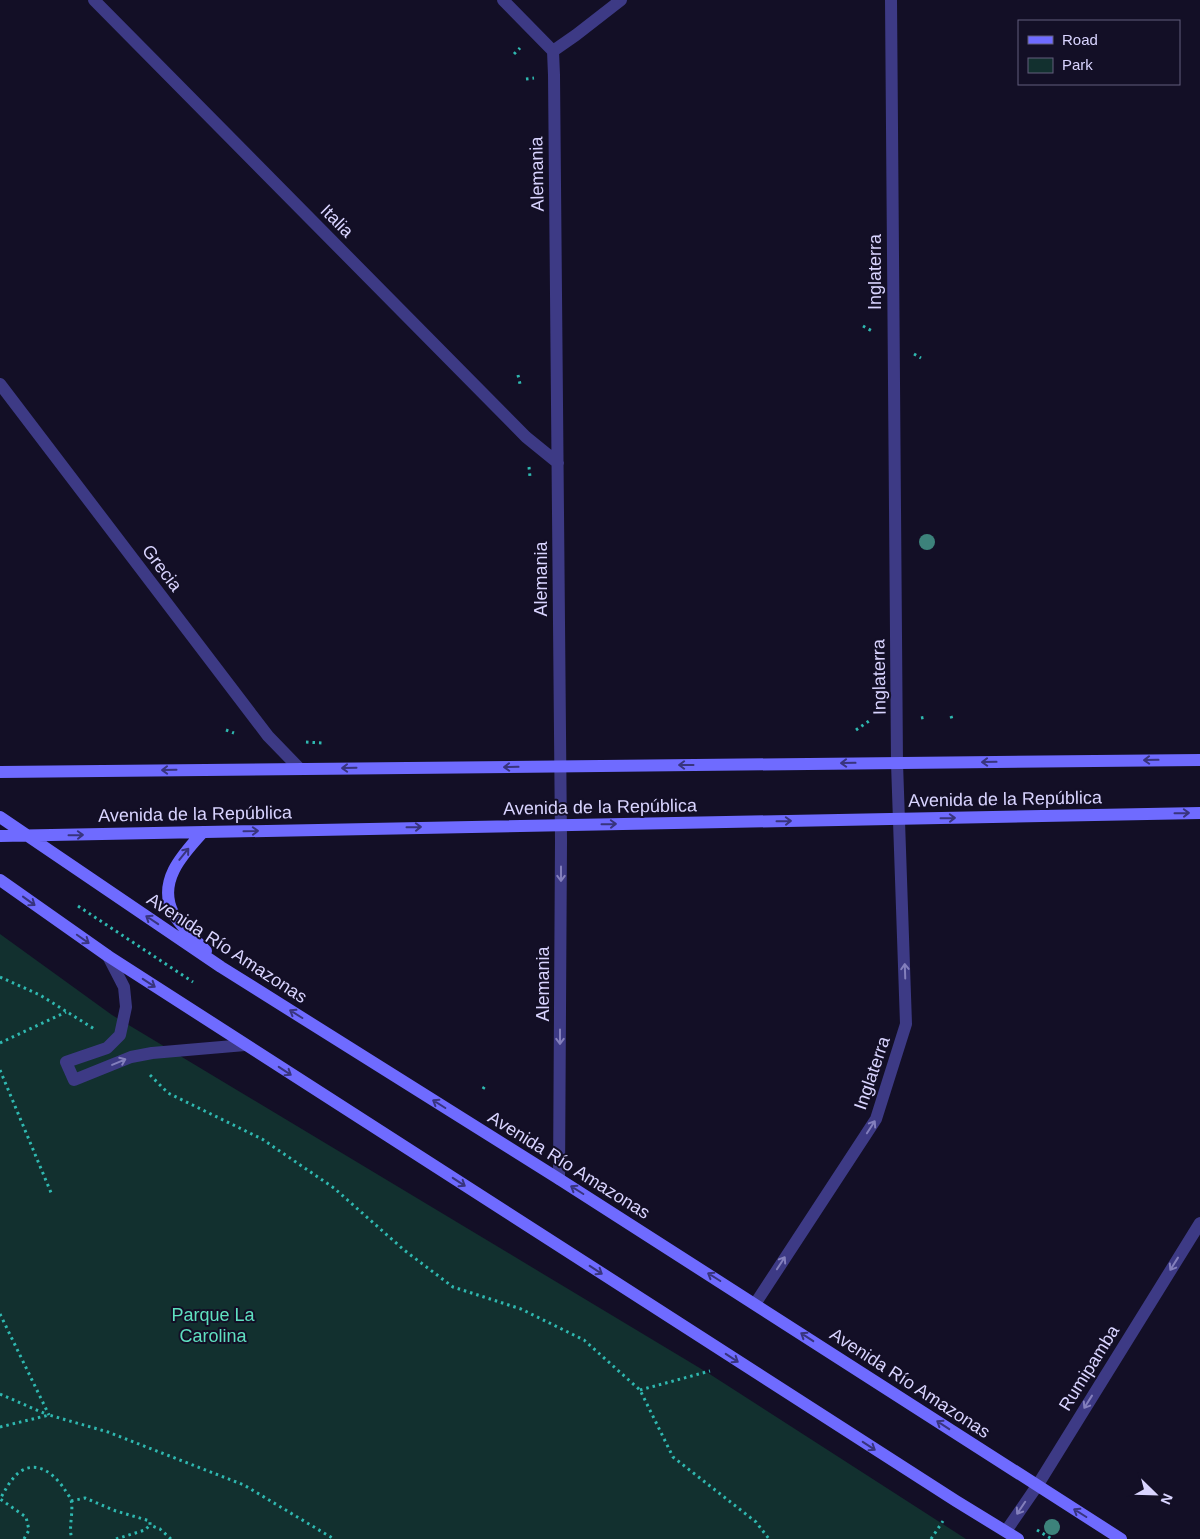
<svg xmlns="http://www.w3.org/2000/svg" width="1200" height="1539" viewBox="0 0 1200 1539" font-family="Helvetica,sans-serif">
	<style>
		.green { fill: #12302f }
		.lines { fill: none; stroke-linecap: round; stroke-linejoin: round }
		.path { stroke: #2fb8b0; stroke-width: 3; stroke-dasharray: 2.5 4; stroke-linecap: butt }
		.lane { stroke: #3d3a85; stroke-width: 12 }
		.street { stroke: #3d3a85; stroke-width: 12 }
		.secondary { stroke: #6f6bff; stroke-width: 12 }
		.tree { fill: #3d827b }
		.oneway { stroke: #38347d }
		.oneway2 { stroke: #837fbc }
		.labels { text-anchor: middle; stroke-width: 4; stroke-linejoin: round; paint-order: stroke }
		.street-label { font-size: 18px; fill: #d9d4ff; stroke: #130f26 }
		.park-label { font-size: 18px; fill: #5fe0c0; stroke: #130f26 }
	</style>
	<rect width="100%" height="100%" fill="#130f26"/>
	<path class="green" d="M0 934 112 1015 708 1373 966 1539H0Z"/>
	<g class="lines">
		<path class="path" d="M514 54 520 48
			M526 79 534 78
			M863 326 872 331
			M914 354 921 358
			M518 375 520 384
			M529 467 530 477
			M951 716 952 719
			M921 718 926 717
			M226 730 234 733
			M856 730 869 721
			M306 742 322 743
			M78 906 193 982
			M0 977 40 995 96 1030
			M0 1043 66 1012
			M0 1070 52 1195
			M150 1075 168 1093 262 1139 334 1188 404 1250 453 1287 521 1309 584 1340 640 1390 673 1457 756 1522 769 1539
			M483 1089 486 1084
			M0 1314 49 1415
			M640 1390 710 1371
			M0 1394 48 1415
			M0 1427 49 1415 108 1432 244 1485 334 1539
			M71 1501 85 1498 116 1511 150 1521V1525L160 1529 171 1539
			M1037 1530 1052 1539
			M24 1539 29 1530 26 1517 0 1499C6 1489 11 1478 21 1471 39 1460 56 1476 65 1490 67 1493 70 1497 71 1500 74 1512 68 1527 72 1539
			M116 1539 145 1530 150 1525
			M931 1539 943 1521"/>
		<path class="lane" d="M108 956 124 987 126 1007 120 1035 107 1048 66 1062 74 1080 131 1057 152 1053 245 1045"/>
		<path class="street" d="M94 0 526 437 558 463
			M503 0 553 51 554 75 561 841 559 1179
			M553 51 576 35 621 0
			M0 384 268 736 300 769
			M755 1304 876 1119 906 1024 897 763 891 0
			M1006 1531 1037 1486 1200 1223"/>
		<path class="secondary" d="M0 772 1200 760
			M0 817 221 967 559 1179 1121 1539
			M203 832C183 854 157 881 173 913 181 927 195 939 206 951
			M0 836 1200 813
			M0 880 108 956 956 1501 1018 1539"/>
	</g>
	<g class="tree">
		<circle cx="927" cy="542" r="8"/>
		<circle cx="1052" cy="1527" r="8"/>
	</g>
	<defs><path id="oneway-shaft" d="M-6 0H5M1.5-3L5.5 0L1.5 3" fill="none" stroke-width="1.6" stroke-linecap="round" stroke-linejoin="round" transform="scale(1.25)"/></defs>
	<g class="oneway">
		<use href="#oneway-shaft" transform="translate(1151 760) rotate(179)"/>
		<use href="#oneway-shaft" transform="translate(989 762) rotate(179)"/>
		<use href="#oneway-shaft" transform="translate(848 763) rotate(179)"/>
		<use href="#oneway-shaft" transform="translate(686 765) rotate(180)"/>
		<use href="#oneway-shaft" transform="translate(511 767) rotate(179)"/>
		<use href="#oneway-shaft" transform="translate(349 768) rotate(179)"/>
		<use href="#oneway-shaft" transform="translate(169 770) rotate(179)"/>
		<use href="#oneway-shaft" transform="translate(1182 813) rotate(-1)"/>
		<use href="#oneway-shaft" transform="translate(948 818) rotate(-1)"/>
		<use href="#oneway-shaft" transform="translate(784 821) rotate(-1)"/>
		<use href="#oneway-shaft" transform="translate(609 824) rotate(-1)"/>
		<use href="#oneway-shaft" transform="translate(414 827) rotate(-1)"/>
		<use href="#oneway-shaft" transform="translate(251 831) rotate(-1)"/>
		<use href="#oneway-shaft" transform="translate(76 835) rotate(-1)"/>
		<use href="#oneway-shaft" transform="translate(184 854) rotate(-51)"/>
		<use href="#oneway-shaft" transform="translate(29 901) rotate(36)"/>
		<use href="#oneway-shaft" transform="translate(152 920) rotate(-146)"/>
		<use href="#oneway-shaft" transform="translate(83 939) rotate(35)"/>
		<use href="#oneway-shaft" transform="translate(149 983) rotate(33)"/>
		<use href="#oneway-shaft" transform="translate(296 1014) rotate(-148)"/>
		<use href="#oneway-shaft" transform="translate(285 1071) rotate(33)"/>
		<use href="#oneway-shaft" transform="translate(439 1104) rotate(-148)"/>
		<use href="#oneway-shaft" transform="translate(459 1182) rotate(33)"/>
		<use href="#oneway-shaft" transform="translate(577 1190) rotate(-148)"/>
		<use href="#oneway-shaft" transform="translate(596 1270) rotate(33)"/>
		<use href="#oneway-shaft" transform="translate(714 1277) rotate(-148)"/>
		<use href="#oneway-shaft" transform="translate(807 1337) rotate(-147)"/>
		<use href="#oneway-shaft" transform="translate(732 1358) rotate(33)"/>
		<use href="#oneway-shaft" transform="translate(943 1425) rotate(-147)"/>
		<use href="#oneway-shaft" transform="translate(869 1446) rotate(33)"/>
		<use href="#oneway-shaft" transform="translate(1080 1513) rotate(-148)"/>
	</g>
	<g class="oneway2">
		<use href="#oneway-shaft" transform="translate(561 874) rotate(90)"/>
		<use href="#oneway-shaft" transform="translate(905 971) rotate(-92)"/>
		<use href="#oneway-shaft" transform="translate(560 1037) rotate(90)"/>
		<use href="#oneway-shaft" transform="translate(119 1062) rotate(-23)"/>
		<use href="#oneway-shaft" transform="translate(871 1127) rotate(-57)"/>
		<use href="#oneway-shaft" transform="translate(781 1263) rotate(-57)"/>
		<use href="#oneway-shaft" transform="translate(1174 1264) rotate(122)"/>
		<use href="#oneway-shaft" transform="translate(1088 1402) rotate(122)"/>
		<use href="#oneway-shaft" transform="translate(1021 1508) rotate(124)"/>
	</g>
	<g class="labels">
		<g class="street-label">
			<text transform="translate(537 174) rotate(-91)" y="6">Alemania</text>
			<text transform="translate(337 221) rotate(45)" y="6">Italia</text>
			<text transform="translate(875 272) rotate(-90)" y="6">Inglaterra</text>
			<text transform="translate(162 568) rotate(53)" y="6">Grecia</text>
			<text transform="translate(541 579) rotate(-90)" y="6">Alemania</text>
			<text transform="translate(879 677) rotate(-91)" y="6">Inglaterra</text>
			<text transform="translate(1005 799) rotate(-1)" y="6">Avenida de la República</text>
			<text transform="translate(600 807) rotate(-1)" y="6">Avenida de la República</text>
			<text transform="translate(195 814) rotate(-1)" y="6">Avenida de la República</text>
			<text transform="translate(227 948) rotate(33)" y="6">Avenida Río Amazonas</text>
			<text transform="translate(543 984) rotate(-90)" y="6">Alemania</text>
			<text transform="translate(872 1073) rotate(-71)" y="6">Inglaterra</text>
			<text transform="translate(569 1165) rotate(32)" y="6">Avenida Río Amazonas</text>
			<text transform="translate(1089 1368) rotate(-58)" y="6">Rumipamba</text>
			<text transform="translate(910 1383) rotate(33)" y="6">Avenida Río Amazonas</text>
		</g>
		<g class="park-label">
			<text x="213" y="1321">Parque La<tspan x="213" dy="21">Carolina</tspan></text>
		</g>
	</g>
	<rect x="1018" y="20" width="162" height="65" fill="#130f26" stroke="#625e7d"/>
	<rect x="1028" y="36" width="25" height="8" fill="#6f6bff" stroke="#625e7d"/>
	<text x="1062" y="45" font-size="15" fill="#d9d4ff">Road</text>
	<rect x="1028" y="58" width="25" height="15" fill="#12302f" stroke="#625e7d"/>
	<text x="1062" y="70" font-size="15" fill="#d9d4ff">Park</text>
	<g transform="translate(1155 1494) rotate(113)" stroke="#130f26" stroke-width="4" paint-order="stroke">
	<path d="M0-4L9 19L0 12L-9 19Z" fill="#d9d4ff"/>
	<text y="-8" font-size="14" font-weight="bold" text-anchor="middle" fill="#d9d4ff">N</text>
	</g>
</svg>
